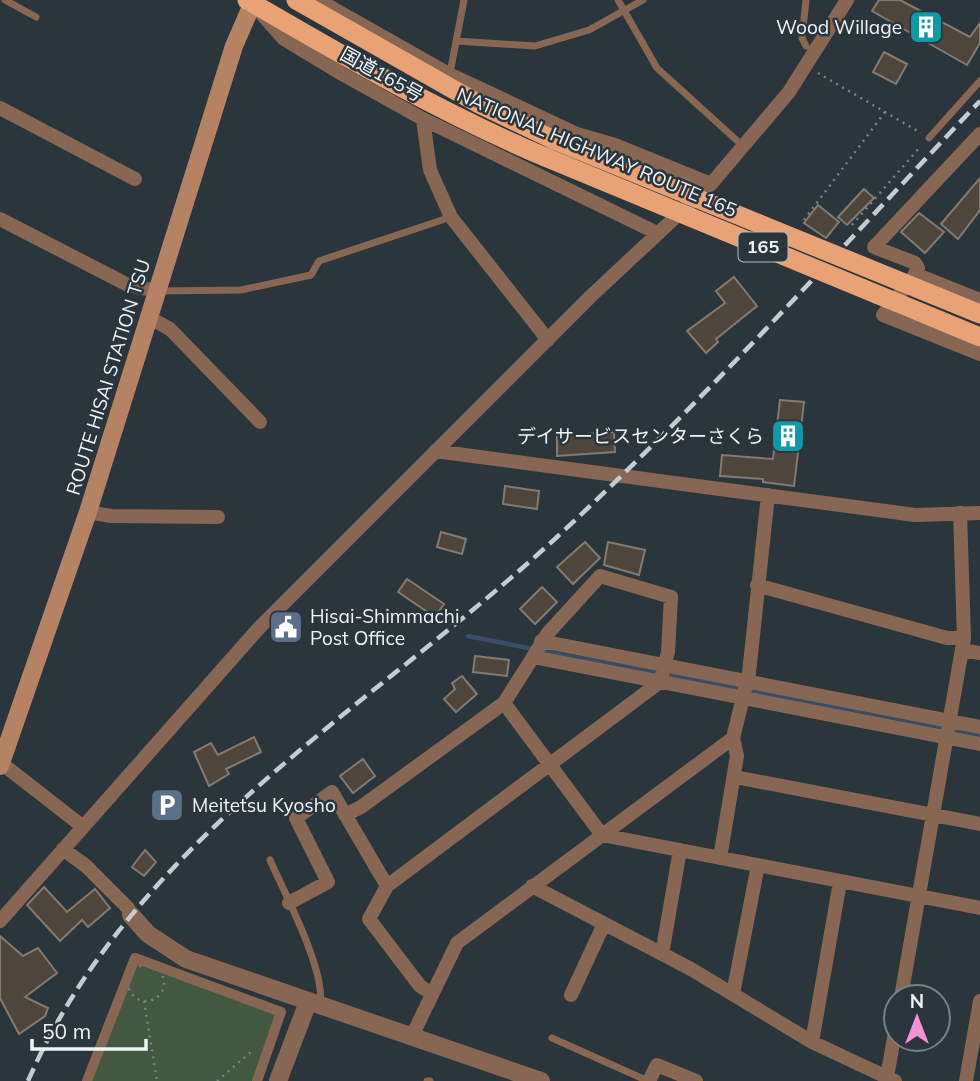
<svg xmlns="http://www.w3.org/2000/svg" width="980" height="1081" viewBox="0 0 980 1081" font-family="Mulish,'Noto Sans JP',sans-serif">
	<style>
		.green { fill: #435840 }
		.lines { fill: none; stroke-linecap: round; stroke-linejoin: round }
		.stream { stroke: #384d67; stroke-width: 4.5 }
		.building { fill: #4e453c; stroke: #847a71; stroke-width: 2 }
		.path { stroke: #7a8289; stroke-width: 2.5; stroke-dasharray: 2 5; stroke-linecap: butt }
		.service { stroke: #876754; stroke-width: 7 }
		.pedestrian { stroke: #876754; stroke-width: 10 }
		.minor { stroke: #876754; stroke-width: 14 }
		.tertiary { stroke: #876754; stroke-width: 18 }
		.secondary { stroke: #b58364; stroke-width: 18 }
		.trunk { stroke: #e9a276; stroke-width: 19 }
		.rail { stroke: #c5ccd1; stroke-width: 4.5; stroke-dasharray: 14 7; stroke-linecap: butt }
		.trunk-bridge { stroke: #e9a276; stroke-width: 19 }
		.labels { text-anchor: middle; stroke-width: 5; stroke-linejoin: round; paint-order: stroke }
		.shield { fill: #2b353c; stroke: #b4bbc0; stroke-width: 2 }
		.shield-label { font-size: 18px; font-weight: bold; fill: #eef4f9 }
		.poi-label { font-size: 19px; fill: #eef4f9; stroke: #2b353c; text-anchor: end }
		.street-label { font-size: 19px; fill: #eef4f9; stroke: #2b353c }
	</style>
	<rect width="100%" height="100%" fill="#2b353c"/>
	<path class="green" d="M135 958 281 1012 257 1081H87Z"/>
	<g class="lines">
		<path class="stream" d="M468 636 533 649
			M541 651 980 734"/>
	</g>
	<path class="building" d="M879 0H900L970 37 980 23V43L967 65 872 11Z
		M884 52 907 64 896 84 873 72Z
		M980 178V210L958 239 941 224Z
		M864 189 874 198 847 225 838 217Z
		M818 205 839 222 826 238 804 223Z
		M919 213 944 232 925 253 901 232Z
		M734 277 757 306 716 339 718 342 706 353 687 331 725 303 716 291Z
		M780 400 804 402 794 486 763 482V479L720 476 722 455 773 459Z
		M572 432V435L614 432 615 452 557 456V434Z
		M505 486 539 491 537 509 503 504Z
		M441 532 466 539 462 554 437 547Z
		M585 542 600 558 573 584 557 567Z
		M608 542 645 550 639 575 604 565Z
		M407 579 444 604 435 617 398 592Z
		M542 587 557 602 535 624 520 609Z
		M475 656 509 660 507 676 473 672Z
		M462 676 477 694 456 712 444 699 455 689 452 683Z
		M254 737 261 752 226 769 229 774 209 786 194 752 211 743 218 755Z
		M363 759 375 776 353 793 340 776Z
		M145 850 156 862 144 876 132 867Z
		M44 887 67 912 95 889 110 908 88 927 82 920 60 941 27 905Z
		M0 936 23 956 38 948 57 973 25 997 48 1008 45 1016 19 1034 0 998Z"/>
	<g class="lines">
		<path class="path" d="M818 73 921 133
			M804 220 885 112
			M852 225 921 146
			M128 983a18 18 0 1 1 36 0a18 18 0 1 1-36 0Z
			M144 1001 157 1081
			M217 1081 252 1051"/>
		<path class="service" d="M5 0 36 17
			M618 0 657 68 744 147
			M456 41 535 46 589 30 643 0
			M806 46 802 38 806 0
			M450 73 464 0
			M929 138 980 81
			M157 291 241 290 311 275 319 261 451 217
			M270 860C284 892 326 971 320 1004
			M552 1038 648 1081
			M427 1081H430"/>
		<path class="pedestrian" d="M87 1081 135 958 281 1012 257 1081"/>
		<path class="minor" d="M318 0 449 74 577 134 615 145 711 184
			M260 12 284 39 342 74 423 119 657 233
			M0 108 135 179
			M423 119 430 170 451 217 548 340
			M980 134 874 247 915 263 918 268 915 274 980 300
			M0 219 128 285 157 291
			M912 278 883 315 980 354
			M148 317 170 329 260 422
			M435 451 915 515 980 513
			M88 512 111 516 218 517
			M757 585 947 638H964
			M541 641 980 727
			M962 650 980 653
			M980 744 533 657 504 703 602 835 980 908
			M0 762 82 826
			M735 777 980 824
			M345 815 361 807 504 703
			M63 849 86 866 128 908 131 915
			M720 858 737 756 733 738
			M532 886 691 969 812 1042 895 1081
			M289 903 328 882 296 818 332 792 387 886
			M0 921 259 628 591 296 711 184 789 92 847 0
			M662 954 680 850
			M432 994 420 986 369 919 387 886 660 682 668 652 671 597 600 576 548 633 533 657
			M733 994 758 865
			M571 995 604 924
			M901 997 964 638 960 513
			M413 1034 457 943 733 738 749 673 768 495
			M812 1042 840 882
			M887 1077 896 1027
			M649 1081 657 1065 696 1081
			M966 1081 980 1001"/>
		<path class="tertiary" d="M131 915 148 934 186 959 541 1081
			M278 1081 308 1002"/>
		<path class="secondary" d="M0 766 88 512 234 46 254 0"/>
		<path class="trunk" d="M247 0C345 57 441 113 545 157
			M296 0 479 104 554 140"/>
		<path class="rail" d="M28 1081C133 840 371 708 557 537 705 400 841 248 980 101"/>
		<path class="trunk-bridge" d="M554 140 980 314
			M545 157 980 337"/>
	</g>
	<defs>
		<g id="building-square" transform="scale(1.75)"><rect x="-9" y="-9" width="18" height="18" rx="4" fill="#0f9aa8" stroke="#2b353c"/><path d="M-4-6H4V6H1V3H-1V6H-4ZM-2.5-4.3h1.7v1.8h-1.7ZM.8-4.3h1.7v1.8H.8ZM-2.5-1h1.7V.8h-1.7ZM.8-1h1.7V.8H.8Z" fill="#fff"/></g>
		<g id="civic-square" transform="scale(1.75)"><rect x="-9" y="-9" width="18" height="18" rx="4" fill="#5c6f8a" stroke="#2b353c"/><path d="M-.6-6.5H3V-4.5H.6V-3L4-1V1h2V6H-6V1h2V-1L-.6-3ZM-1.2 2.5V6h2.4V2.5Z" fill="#fff"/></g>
		<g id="parking-square" transform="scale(1.75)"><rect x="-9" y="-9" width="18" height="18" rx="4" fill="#5c6f8a" stroke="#2b353c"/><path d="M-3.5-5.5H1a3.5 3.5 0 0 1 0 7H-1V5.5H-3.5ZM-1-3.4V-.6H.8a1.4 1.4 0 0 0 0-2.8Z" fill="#fff"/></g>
	</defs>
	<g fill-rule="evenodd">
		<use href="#building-square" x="926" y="27"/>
		<use href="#building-square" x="788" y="436"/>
		<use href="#civic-square" x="286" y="627"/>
		<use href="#parking-square" x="167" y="805"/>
	</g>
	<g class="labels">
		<rect class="shield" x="738.5" y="232.5" width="49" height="29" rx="5"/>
		<g class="shield-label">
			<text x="763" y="253">165</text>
		</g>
		<g class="poi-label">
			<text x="902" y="34">Wood Willage</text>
			<text x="764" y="443">デイサービスセンターさくら</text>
			<text x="310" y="623" text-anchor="start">Hisai-Shimmachi<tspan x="310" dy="22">Post Office</tspan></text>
			<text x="192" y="812" text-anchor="start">Meitetsu Kyosho</text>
		</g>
		<g class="street-label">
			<text transform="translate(382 74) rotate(29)" y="7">国道165号</text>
			<text transform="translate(597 152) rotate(23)" y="7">NATIONAL HIGHWAY ROUTE 165</text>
			<text transform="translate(108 377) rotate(-73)" y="7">ROUTE HISAI STATION TSU</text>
		</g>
	</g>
	<g transform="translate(917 1018)"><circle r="33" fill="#2b353c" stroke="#798188" stroke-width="2"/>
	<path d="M0-5L12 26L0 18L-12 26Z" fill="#f391d5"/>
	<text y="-10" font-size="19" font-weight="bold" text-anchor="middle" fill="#eef4f9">N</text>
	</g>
	<path d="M32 1039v10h114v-10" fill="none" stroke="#eef4f9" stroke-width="3.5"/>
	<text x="42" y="1039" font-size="21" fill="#eef4f9" stroke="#2b353c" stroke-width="5" paint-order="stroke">50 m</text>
</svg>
